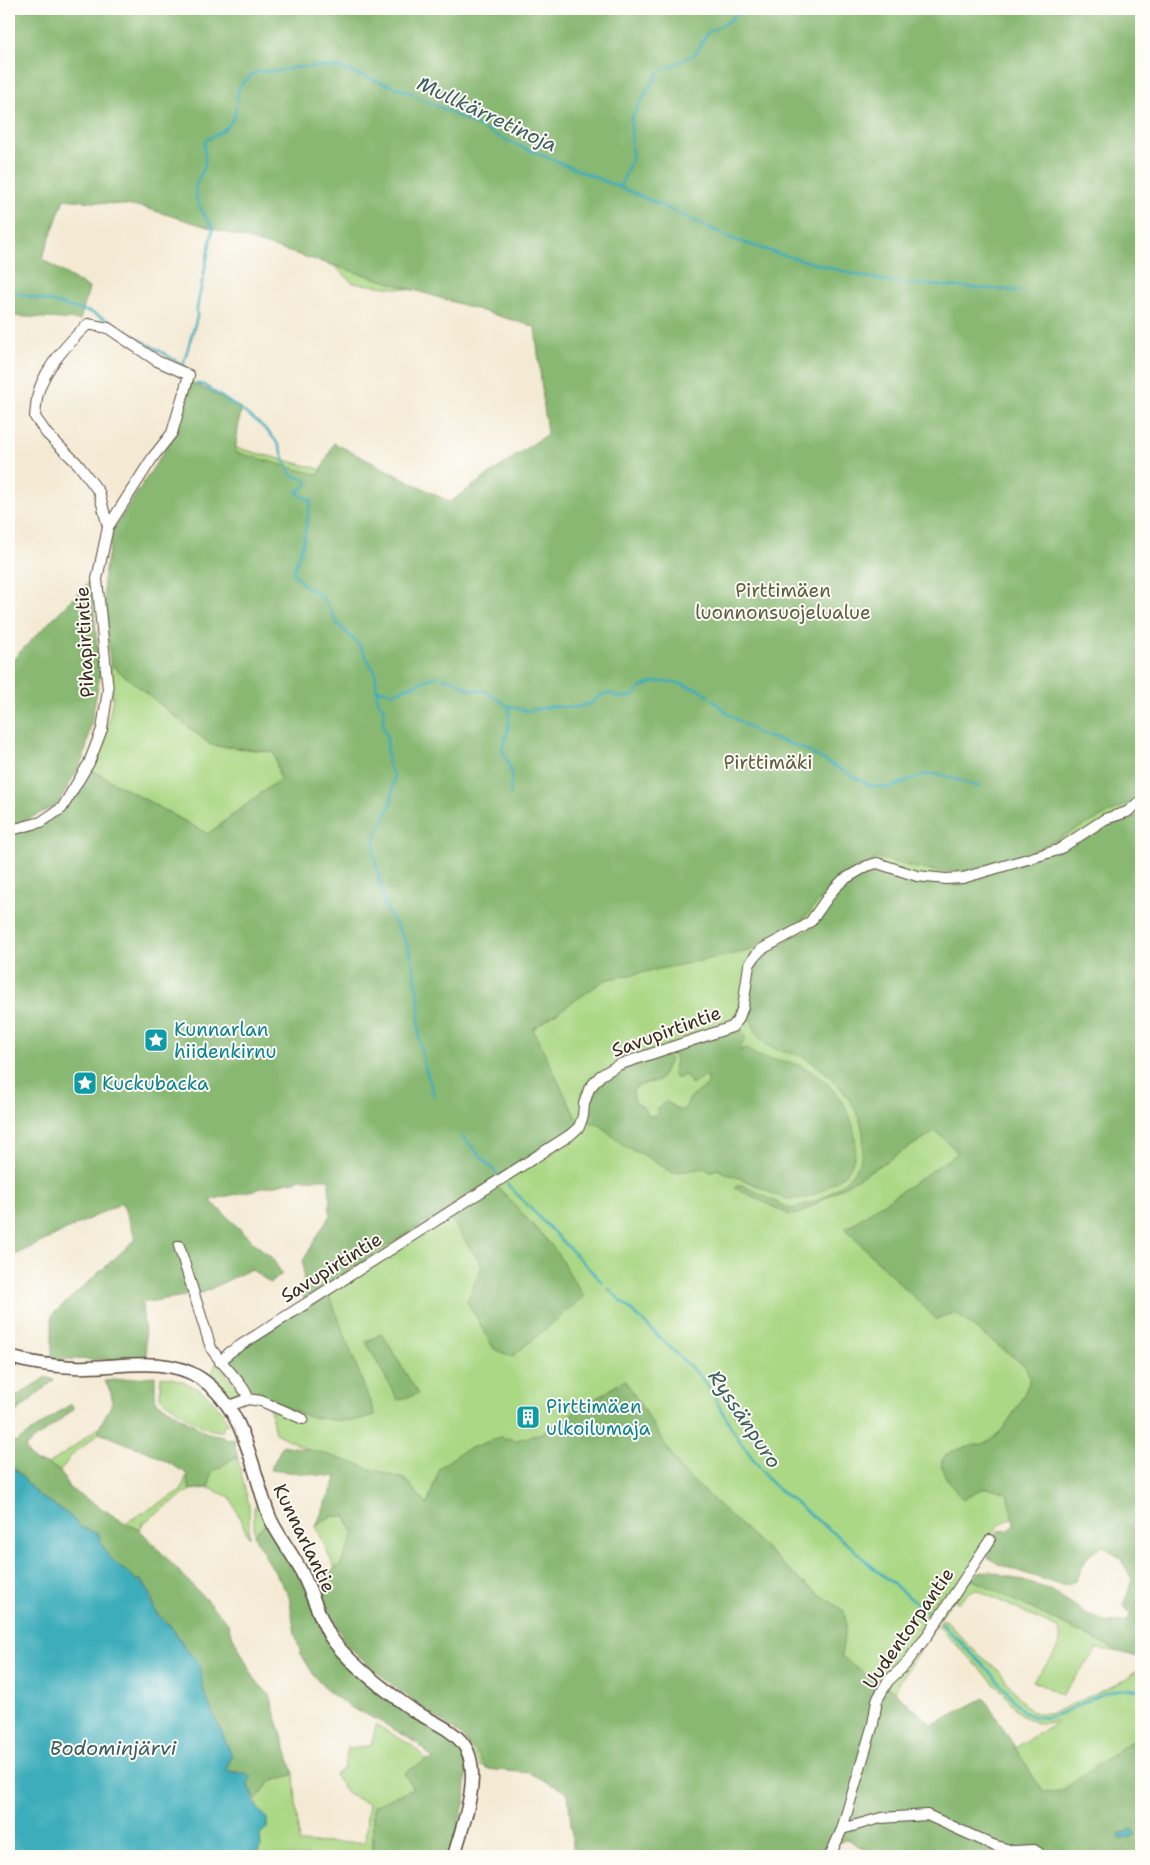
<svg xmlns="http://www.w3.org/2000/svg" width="1150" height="1865" viewBox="0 0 1150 1865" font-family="'Shantell Sans',sans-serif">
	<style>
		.green { fill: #abd885; stroke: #738152 }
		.forest { fill: #88b872; stroke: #627148 }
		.water { fill: #3eadbb; stroke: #3c6c6c }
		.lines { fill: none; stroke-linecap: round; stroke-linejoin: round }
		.stream { stroke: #3eadbb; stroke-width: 2.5 }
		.minor-casing { stroke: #574739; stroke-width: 12 }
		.major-casing { stroke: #574739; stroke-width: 15 }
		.minor { stroke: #fff; stroke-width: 10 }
		.major { stroke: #fff; stroke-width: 12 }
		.labels { text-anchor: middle; stroke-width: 4; stroke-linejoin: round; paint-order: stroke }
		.park-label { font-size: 19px; fill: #5d5e3d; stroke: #fdfcf7 }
		.street-label { font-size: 19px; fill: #3b2a1e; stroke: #fdfcf7 }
		.culture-label { font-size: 19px; fill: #0d838f; stroke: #fdfcf7; text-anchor: start }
		.water-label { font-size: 20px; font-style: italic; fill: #3c5e5d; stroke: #fdfcf7 }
	</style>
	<rect width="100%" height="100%" fill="#fdfcf7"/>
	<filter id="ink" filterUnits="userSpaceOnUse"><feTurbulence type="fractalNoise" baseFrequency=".02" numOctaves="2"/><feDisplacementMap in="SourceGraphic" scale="10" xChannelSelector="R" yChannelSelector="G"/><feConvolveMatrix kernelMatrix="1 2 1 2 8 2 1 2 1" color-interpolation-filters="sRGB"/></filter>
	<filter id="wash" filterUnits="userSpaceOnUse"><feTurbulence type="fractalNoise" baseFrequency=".0096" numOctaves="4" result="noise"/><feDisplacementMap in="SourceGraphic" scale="20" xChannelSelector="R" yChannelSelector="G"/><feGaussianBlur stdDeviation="1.12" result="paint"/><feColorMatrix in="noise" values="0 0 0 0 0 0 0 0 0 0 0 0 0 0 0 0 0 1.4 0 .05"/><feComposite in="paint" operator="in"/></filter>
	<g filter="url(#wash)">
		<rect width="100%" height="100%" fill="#f4ead4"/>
		<path class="green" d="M9 9H1141V1436L998 1526 894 1691 981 1769 1058 1721 1039 1724 1022 1716 1000 1689 938 1626 942 1620H946L969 1646 999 1671 1028 1709 1036 1713H1052L1115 1685 1141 1669V1737L1007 1856H875L847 1839 806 1856 571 1747 481 1767 358 1563 350 1544 341 1564 335 1569 316 1526 331 1516H346L340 1466 275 1433 269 1404 248 1380 218 1359 367 1258 549 1145 174 432 450 502 548 461 567 333 438 293 353 283 294 229Z
			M110 664 211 745 274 752 280 779 208 834 91 770 106 734 113 697Z
			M217 1361 240 1391 237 1396 228 1393 212 1373Z
			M161 1376C191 1381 216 1395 228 1424L224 1425 222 1431C203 1432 182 1412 165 1402L160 1397Z
			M100 1426 99 1433 71 1456 60 1471 48 1464 64 1454Z
			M237 1456 249 1506V1538L230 1497 209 1488 211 1473Z
			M187 1474 190 1490 143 1523 140 1530 125 1523 181 1491Z
			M260 1504 268 1522 254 1534V1507Z
			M971 1579 1120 1652 1097 1649 1062 1695 1033 1681C1042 1668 1070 1643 1057 1628L977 1590 970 1591 959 1603H957L955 1601 963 1588Z
			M376 1725 413 1746 427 1760 404 1773 413 1789 373 1807V1856H255L259 1850 260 1834 267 1828 257 1807 256 1800 270 1782 294 1774 299 1843 365 1842 368 1804 348 1794 334 1775 343 1769 348 1748 371 1746Z"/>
		<path class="forest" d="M9 9H1141V795L1129 803 1029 853 968 870 942 872 917 868 877 858 834 884 796 927 749 951 605 980 533 1029 579 1124 549 1145 367 1258 304 1301 303 1261 330 1215 329 1179H302L210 1200 252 1241 272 1258 282 1274 270 1283 251 1269 202 1293 142 1303 147 1360 52 1359V1315L136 1239 122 1203 15 1255 9 1263V832L61 813 91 770 208 834 280 779 274 752 211 745 110 664 103 580 114 528 174 436 190 381 241 408 235 452 319 475 334 443 450 502 547 434 535 327 142 207 64 199 42 259 89 288 80 320 9 316Z
			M91 580 100 676 84 759 57 805 16 825 9 824V663Z
			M1141 816V1658L1120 1652 971 1579 978 1573 990 1571 1049 1589 1086 1613 1107 1623 1127 1621 1130 1615 1124 1606 1132 1579 1120 1558 1103 1546 1088 1556 1075 1581 1062 1586 998 1564 988 1557 989 1548 998 1531 1010 1530 1014 1524 1007 1493C988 1486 979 1487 963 1500 957 1492 938 1472 942 1461 947 1447 978 1447 990 1441 1002 1435 1027 1393 1029 1381 1030 1375 1027 1371 1025 1366L955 1313 936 1319 845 1229 958 1153 936 1131 799 1214 790 1215 735 1188 738 1185H742L790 1209C866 1191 889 1135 831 1078 823 1070 814 1062 803 1057 788 1051 770 1052 759 1037 754 1029 750 1019 748 1009 746 994 751 961 764 953 775 945 789 939 801 933 804 932 809 931 812 929 818 925 820 913 825 907 838 892 854 878 871 868L941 883 966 882 1091 833 1119 819Z
			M739 1025 746 1037 739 1051 746 1048C758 1059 774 1059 789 1062 808 1067 826 1080 838 1096 854 1116 864 1153 845 1174 841 1178 835 1182 830 1185 820 1192 807 1199 795 1199 778 1200 764 1188 749 1182 738 1177 728 1175 717 1169L710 1172 705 1168 673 1173 642 1154 626 1148 600 1125 590 1123 586 1119C590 1102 593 1080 611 1073 620 1069 629 1068 638 1065 648 1061 656 1055 667 1056L670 1060 660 1080 638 1086 633 1090 635 1102 643 1107 649 1116H656L657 1109 666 1101 678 1110H684L690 1098 708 1085V1078L704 1077 691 1084 689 1079 684 1075 678 1079 674 1077 673 1071 676 1061 673 1051 689 1045 713 1039Z
			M498 1187 554 1248 584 1297 512 1357 494 1349 467 1301 482 1266 451 1219Z
			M327 1292 332 1302 375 1415 357 1420 339 1421 306 1416 254 1393 233 1372 227 1364 229 1355Z
			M382 1333 418 1394 398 1400 366 1342Z
			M155 1376V1398L157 1402 207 1433 223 1436 226 1440 234 1439 237 1456 211 1473 209 1488 190 1490 186 1473 151 1453 99 1433C100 1412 124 1407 104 1381Z
			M46 1377 54 1380 9 1418V1401Z
			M625 1380 681 1470 802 1582 844 1611 846 1624 841 1656 880 1684 894 1691 932 1725 984 1698 1043 1792 1061 1791 1141 1734V1856H875L847 1839 806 1856H574L568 1793 530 1773 486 1769 477 1753 462 1736 396 1688 347 1646 315 1583 341 1564 354 1535 346 1516H331L316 1526 337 1477 270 1470 283 1445 319 1452 406 1480 427 1505 440 1467 463 1451 500 1437 517 1440 540 1434Z
			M71 1404 74 1409 25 1447 28 1454 36 1462 48 1464 60 1471 69 1488 125 1523 140 1530 228 1623 229 1629 255 1680 269 1694 294 1774 270 1782 256 1800 252 1792 249 1789 248 1782 251 1779 246 1773 229 1771 226 1769 232 1756 204 1693 200 1668 170 1625 155 1611 152 1597 145 1585 143 1581 135 1580 132 1575 121 1568 106 1553 91 1530 80 1527 68 1514 37 1494 15 1469 9 1467V1437L15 1443Z
			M268 1522 297 1568 325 1634 447 1733 461 1749 467 1763 465 1800 450 1856H373V1806L413 1789 404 1773 427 1760H434L417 1743 383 1723 348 1706 329 1692 313 1674 301 1654 295 1634 289 1596 257 1542 254 1534Z"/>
		<path class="water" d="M9 1467 15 1469 37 1494 68 1514 80 1527 98 1534 106 1553 121 1568 132 1575 135 1580H140C150 1588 150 1599 154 1609 158 1618 168 1623 174 1630L175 1634 178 1636 185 1649 194 1657 200 1668 204 1693 232 1756 226 1769 229 1771 252 1776 248 1782 249 1789C255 1794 253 1802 257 1807 265 1818 268 1813 267 1828L260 1834 261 1846 255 1856H9Z
			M1133 1829 1136 1835 1121 1840 1119 1834Z"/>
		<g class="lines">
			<path class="stream" d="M663 70 695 54 708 32 728 22 741 9
				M237 102 239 86 256 72 278 71 297 67H337L409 92 510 142 643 197 733 239 779 254 861 276 898 283 1024 291
				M620 187 632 159 631 120 638 106 659 72
				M9 291 90 312 110 321 185 366
				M183 365 197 317V308L213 228C205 216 193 201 196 185 197 178 204 172 205 164 206 156 203 151 205 141 219 134 235 125 236 108
				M196 384 204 385C225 400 260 419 275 440 283 450 285 464 291 475L305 479 308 484 297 492 300 496 311 500 303 543 293 573 307 588 317 593 323 598 337 623 359 645 375 672 378 701 384 709 383 725 387 738 388 764 394 776 391 804 376 835 374 855 385 907 405 940 412 959 419 1000V1036L424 1065 434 1095
				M443 678 454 680 470 690 486 691 506 705 526 711 555 706 572 708 590 704 601 695 609 693 621 698 632 696 642 687 655 682H675L703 691 708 696
				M377 689 393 693 437 676
				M713 700 727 713 759 734 800 747 871 786 889 788 923 775 939 774 980 787
				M509 706C509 722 509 734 502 749L512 773 510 795
				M463 1137 497 1174
				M507 1184 602 1282
				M609 1289 697 1373 708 1386 737 1437 772 1484 855 1550 869 1564 933 1617
				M942 1624 994 1676 1024 1712C1057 1735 1097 1678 1141 1691"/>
		</g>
	</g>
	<g filter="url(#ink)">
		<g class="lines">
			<g class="minor-casing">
				<path id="minor" d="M9 829H15L41 822 62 808 89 763 102 729 108 690 97 579 108 527 153 457 172 433 189 375 157 361 108 328 88 324C69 342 47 365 39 390 36 398 36 409 35 417L47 434 78 464 99 492 108 527
					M179 1246 211 1348C219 1362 247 1387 248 1399
					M220 1362 230 1352 570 1135 579 1127 583 1116 584 1104 589 1089 600 1076 618 1065 732 1027 738 1020 743 1007 749 965 756 955 762 949 803 927 811 921 833 890 843 880 867 866 877 863 917 876 946 879 963 878 1058 850 1105 819 1127 812 1141 801
					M229 1406 248 1399 261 1401 303 1419
					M842 1829 881 1818 927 1815 993 1845 1013 1851 1034 1850 1040 1854V1856
					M830 1856 842 1829 873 1724 877 1700 888 1681 905 1665 929 1633 990 1540"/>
			</g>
			<g class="major-casing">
				<path id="major" d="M9 1357C30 1363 52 1366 74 1367 114 1369 164 1354 200 1378 247 1409 251 1470 270 1518 279 1538 294 1555 303 1575 313 1595 319 1617 330 1636 346 1661 390 1694 414 1711 432 1722 457 1730 467 1750 481 1780 462 1826 454 1856"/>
			</g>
			<use href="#minor" class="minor"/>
			<use href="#major" class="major"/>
		</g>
	</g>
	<defs>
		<g id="sight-square" transform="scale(1.25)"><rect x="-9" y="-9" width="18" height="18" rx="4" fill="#0f9aa8" stroke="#fdfcf7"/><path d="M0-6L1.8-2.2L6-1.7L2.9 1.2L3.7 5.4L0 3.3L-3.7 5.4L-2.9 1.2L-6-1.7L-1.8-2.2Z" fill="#fff"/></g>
		<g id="building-square" transform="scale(1.25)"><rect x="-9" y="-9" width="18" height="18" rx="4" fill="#0f9aa8" stroke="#fdfcf7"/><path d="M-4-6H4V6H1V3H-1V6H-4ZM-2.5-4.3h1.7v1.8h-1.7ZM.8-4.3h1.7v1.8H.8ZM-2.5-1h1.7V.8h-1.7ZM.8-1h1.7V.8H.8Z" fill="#fff"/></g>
	</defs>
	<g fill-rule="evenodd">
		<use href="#sight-square" x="156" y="1040"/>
		<use href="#sight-square" x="85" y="1083"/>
		<use href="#building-square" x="528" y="1417"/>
	</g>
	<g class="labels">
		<g class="park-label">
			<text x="783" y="597">Pirttimäen<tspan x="783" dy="22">luonnonsuojelualue</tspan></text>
			<text x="768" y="769">Pirttimäki</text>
		</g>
		<g class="street-label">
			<text transform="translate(84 642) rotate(-93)" y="7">Pihapirtintie</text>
			<text transform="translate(666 1031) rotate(-20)" y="7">Savupirtintie</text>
			<text transform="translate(331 1267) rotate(-32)" y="7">Savupirtintie</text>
			<text transform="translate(305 1538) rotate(64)" y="7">Kunnarlantie</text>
			<text transform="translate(908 1628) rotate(-55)" y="7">Uudentorpantie</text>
		</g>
		<g class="culture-label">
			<text x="174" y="1036">Kunnarlan<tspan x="174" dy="22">hiidenkirnu</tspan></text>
			<text x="102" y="1090">Kuckubacka</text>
			<text x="546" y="1413">Pirttimäen<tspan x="546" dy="22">ulkoilumaja</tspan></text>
		</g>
		<g class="water-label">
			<text transform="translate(487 114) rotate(25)" y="7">Mullkärretinoja</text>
			<text transform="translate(745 1419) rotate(56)" y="7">Ryssänpuro</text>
			<text x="113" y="1755">Bodominjärvi</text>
		</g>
	</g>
	<rect width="1150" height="1865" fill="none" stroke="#fdfcf7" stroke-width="30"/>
</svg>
